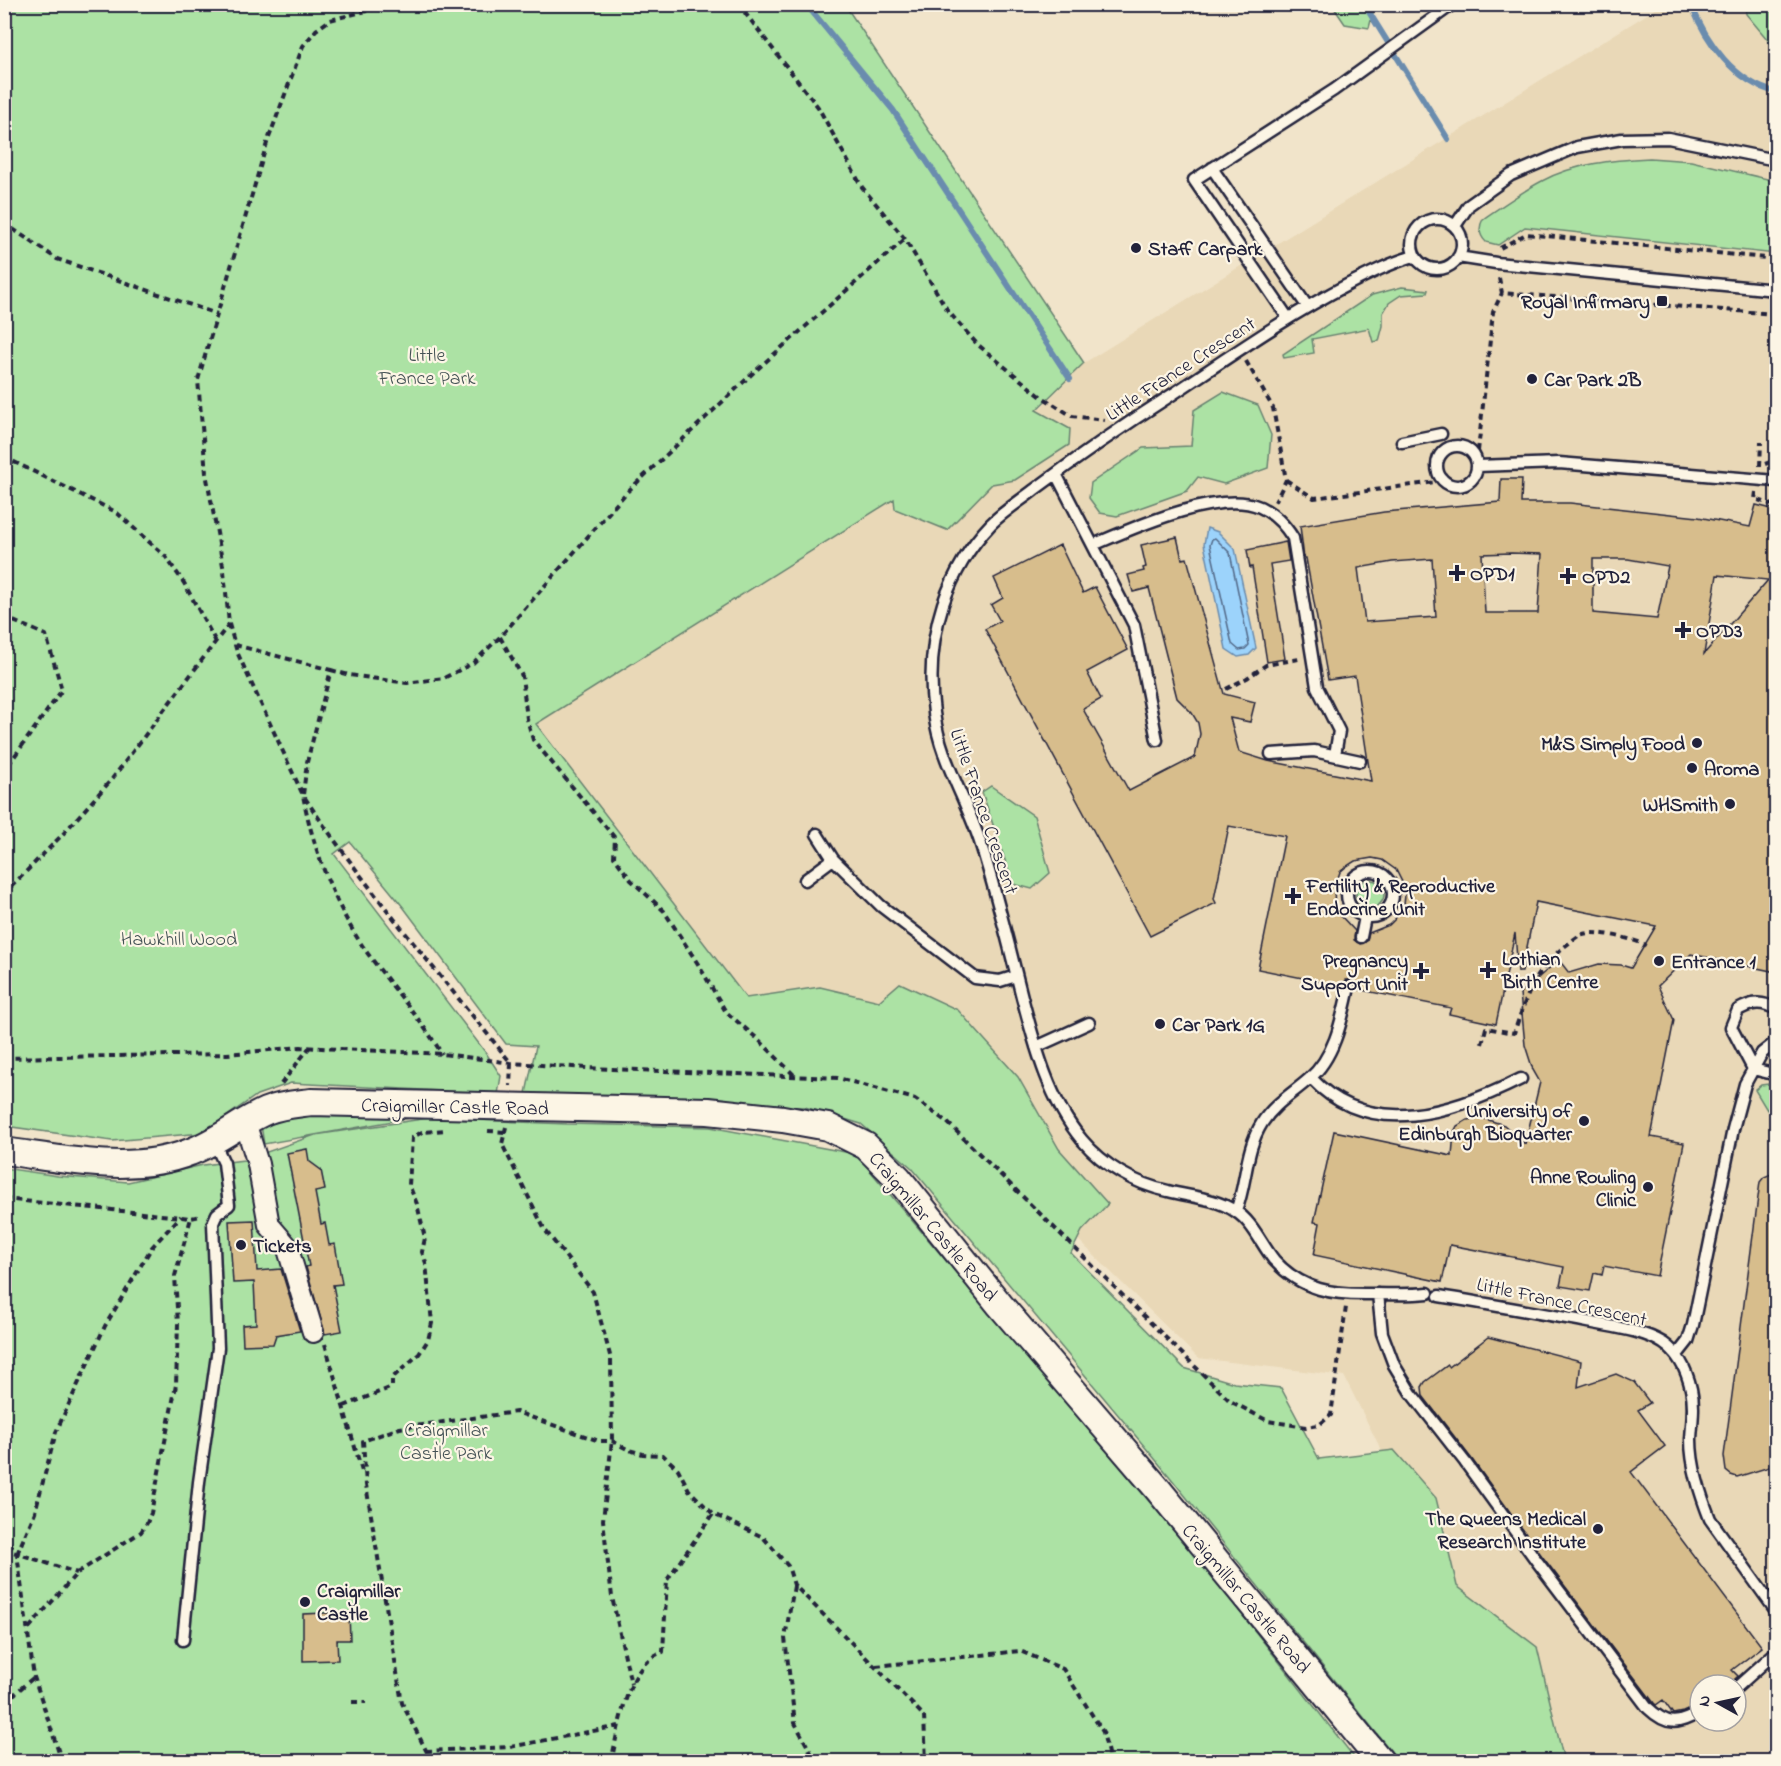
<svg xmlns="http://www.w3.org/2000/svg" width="1781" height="1766" viewBox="0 0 1781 1766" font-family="'Indie Flower',sans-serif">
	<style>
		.built { fill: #e9d8b7; fill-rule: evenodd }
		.green { fill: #ace2a4; stroke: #678270; stroke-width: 1.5 }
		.water { fill: #9cd3fb; stroke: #6b8cae; stroke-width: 1.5 }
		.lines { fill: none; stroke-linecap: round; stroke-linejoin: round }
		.shore { stroke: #536988; stroke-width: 1.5 }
		.stream { stroke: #6b8cae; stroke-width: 6 }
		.building { fill: #d7bd8c; stroke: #22223b; stroke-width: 1.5; fill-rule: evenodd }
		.service-casing { stroke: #22223b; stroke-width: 15 }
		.minor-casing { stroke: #22223b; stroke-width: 24 }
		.tertiary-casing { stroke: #22223b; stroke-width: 30 }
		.path { stroke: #22223b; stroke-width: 4; stroke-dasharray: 6 4.5; stroke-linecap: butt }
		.service { stroke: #fcf5e5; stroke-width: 10 }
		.minor { stroke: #fcf5e5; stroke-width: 20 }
		.tertiary { stroke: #fcf5e5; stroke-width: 26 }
		.poi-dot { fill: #22223b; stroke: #fcf5e5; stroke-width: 2 }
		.labels { text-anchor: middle; stroke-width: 4.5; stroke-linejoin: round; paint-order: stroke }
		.poi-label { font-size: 20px; font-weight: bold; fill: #22223b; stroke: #fcf5e5; text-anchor: start }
		.park-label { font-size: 20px; fill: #445255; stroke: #fcf5e5 }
		.street-label { font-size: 20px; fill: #22223b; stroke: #fcf5e5 }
	</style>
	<rect width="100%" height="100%" fill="#f1e4ca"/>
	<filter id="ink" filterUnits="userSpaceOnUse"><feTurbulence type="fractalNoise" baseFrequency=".0167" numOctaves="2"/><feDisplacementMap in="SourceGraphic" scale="12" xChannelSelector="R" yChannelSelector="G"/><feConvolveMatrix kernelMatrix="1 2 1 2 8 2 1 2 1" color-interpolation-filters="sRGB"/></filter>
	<g filter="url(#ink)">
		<path class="built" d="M1662 5H1776V1761H1538L1344 1376 1198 1358 954 1117 780 1042 535 724 1041 407 1084 363ZM1700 1685H1736V1721H1700Z"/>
		<path class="green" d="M5 5H845L1084 363 1036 410 1070 429 1069 445 1015 480 992 484 947 530 895 509 894 499 536 724 746 998 820 987 879 1001 900 983 958 1010 1018 1077 1059 1149 1108 1204 1082 1231 1071 1253 1184 1368 1234 1383 1281 1388 1319 1459 1394 1450 1436 1498 1457 1586 1537 1647 1564 1761H1399L1170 1477 912 1168 861 1124 805 1107 525 1098 536 1046 506 1044 404 908 350 842 334 854 486 1053 501 1076 498 1094 291 1083 257 1095 203 1133 112 1141 5 1126Z
			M1332 5H1375L1369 28 1345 24Z
			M1745 5H1776V47L1773 46 1746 14Z
			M1650 158 1691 161 1776 181V254L1525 227 1498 245 1486 242C1479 235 1478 228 1483 219 1502 206 1521 192 1542 181 1575 163 1614 160 1650 158Z
			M1402 287 1428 290 1427 293 1401 295 1389 303 1383 313V326L1379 341 1373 342 1369 328 1312 339 1314 353 1284 358 1283 354 1372 295Z
			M1223 392 1258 405 1271 435 1268 468 1224 484 1198 477 1187 491 1117 516 1100 513 1089 498 1091 483 1143 448 1191 446 1194 410Z
			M991 786 1034 816 1050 873 1032 889 1013 884 982 792Z
			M1356 894a14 14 0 1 1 28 0a14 14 0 1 1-28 0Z
			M1776 1083V1099L1767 1110 1755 1090 1761 1085Z
			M305 1109 427 1115 264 1144 261 1125Z
			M429 1118 567 1124 710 1127 856 1154 1207 1570 1357 1761H5L4 1168 58 1176 128 1182 203 1165 244 1160 315 1135Z"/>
		<path class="water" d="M1207 528 1218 532 1235 549 1256 648 1249 655 1238 657 1226 649 1204 544Z"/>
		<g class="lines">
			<path class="shore" d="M1215 538 1230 553 1249 645 1245 649 1239 650 1232 644 1210 545 1212 539Z"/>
			<path class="stream" d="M806 4 893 110 1070 379
				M1364 4 1448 139
				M1691 4C1706 42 1735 83 1776 92"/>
		</g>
		<path class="building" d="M1501 479H1522L1521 503H1570L1698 517 1750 527 1756 505 1776 510V972L1691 954 1658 986 1674 1020 1651 1137 1684 1143 1657 1276 1604 1266 1602 1275 1594 1273 1590 1291 1560 1286 1564 1267 1450 1245 1442 1282 1314 1255 1320 1223 1314 1222 1334 1131 1452 1156 1454 1132 1457 1126 1467 1120 1482 1118 1504 1125 1525 1144 1540 1082 1533 1070 1525 1045 1520 993 1559 960 1569 973 1599 964 1621 965 1631 968 1656 926 1536 902 1522 972H1518L1515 933 1496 1024 1449 1014 1451 1008 1356 989V984L1351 980H1346L1342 986 1258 969 1285 836 1229 826 1214 899 1216 903 1150 936 985 629 1000 621 991 605 1003 598 994 578 1060 545 1083 593 1095 587 1128 650 1087 672 1101 699 1083 709 1129 791 1195 757 1200 734 1198 723 1192 713 1177 698 1149 588 1133 592 1128 575 1144 571 1143 568 1146 567 1141 545 1177 537 1182 559 1187 558 1224 694 1255 702 1250 722 1230 718 1239 752 1268 761 1371 781 1355 676 1328 680 1306 558H1304L1300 526 1384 512 1500 502ZM1511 553 1542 554 1538 613H1485L1482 554ZM1432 559 1436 617 1365 622 1358 568 1392 562ZM1593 559H1628L1668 566 1657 619 1593 613ZM1717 575 1768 580 1704 654ZM1372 858 1382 860 1396 870 1404 886 1405 895 1404 904 1395 919 1389 925 1369 933 1367 941 1360 944 1354 940 1355 931 1340 915 1335 907 1334 889 1340 872 1347 866 1355 861Z
			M1286 542 1289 561 1270 564 1285 659 1267 662 1252 567 1250 568 1247 550Z
			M307 1149 309 1161 321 1170 325 1190 315 1192 321 1224 325 1223 329 1245 335 1244 342 1284 333 1285 342 1331 325 1334 306 1267 309 1266 287 1153Z
			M1776 1172V1465L1737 1477 1731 1475 1726 1471 1724 1456 1760 1182 1764 1177Z
			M254 1220 257 1271 281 1269 300 1331 276 1335 273 1344 243 1345 242 1325 256 1324 254 1282 233 1283 229 1221Z
			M1488 1337 1581 1361 1578 1387 1616 1374 1634 1382 1650 1403 1638 1410 1665 1446 1631 1472 1762 1647 1732 1670 1738 1676 1729 1685H1700L1699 1705 1683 1712 1673 1714 1663 1700 1656 1705 1654 1703 1542 1556 1471 1458 1423 1396 1422 1387 1425 1382 1448 1365 1449 1367Z
			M349 1612 350 1640H337L338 1660 303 1661V1614Z"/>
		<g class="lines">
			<g class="service-casing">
				<path id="service" d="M1212 168 1307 306
					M1412 244a25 25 0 1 1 50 0a25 25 0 1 1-50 0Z
					M1455 226 1469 205 1511 175 1577 147 1622 139 1668 138 1776 160
					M1414 256C1391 263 1371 273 1349 284 1287 316 1229 357 1170 396 1123 426 1078 457 1034 490 1020 501 1004 511 991 524 970 546 953 575 943 604 932 638 929 677 934 713 940 760 967 800 981 845 997 895 1009 946 1022 997 1035 1046 1049 1100 1082 1140 1104 1166 1135 1184 1168 1191 1191 1197 1215 1198 1235 1211 1253 1222 1261 1244 1274 1260 1302 1291 1334 1295 1373 1294 1392 1294 1410 1295 1428 1293
					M1458 257 1496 263 1776 290
					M1288 318 1194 180 1334 90 1453 4
					M1402 442 1441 434
					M1437 466a20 20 0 1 1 40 0a20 20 0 1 1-40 0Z
					M1477 466 1559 463 1776 481
					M1056 474 1134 625 1157 740
					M1093 545C1133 528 1219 489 1260 507 1275 514 1285 525 1293 538L1317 687 1339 731 1335 755
					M1271 754 1314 751 1360 761
					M817 834 833 859 881 906 975 978 1000 981 1016 976
					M1347 894a23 23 0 1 1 46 0a23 23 0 1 1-46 0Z
					M805 880 833 859
					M1361 937 1365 917
					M1776 1009C1762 1001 1752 1002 1738 1010L1731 1027 1753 1069 1769 1073 1776 1071
					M1036 1047 1089 1023
					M1311 1078C1370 1141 1455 1112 1521 1079
					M1236 1211C1247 1182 1245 1150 1262 1123 1274 1104 1292 1094 1309 1079 1335 1057 1342 1019 1349 987
					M1378 1294 1382 1333 1394 1365 1411 1393 1465 1462 1536 1560 1648 1708C1667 1726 1678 1725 1700 1712
					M1439 1296C1489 1304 1538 1313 1588 1322 1612 1327 1642 1330 1663 1343 1678 1353 1687 1371 1691 1389 1695 1406 1692 1421 1691 1439 1691 1466 1700 1493 1710 1519L1776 1611
					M1677 1355 1688 1341 1693 1325 1733 1129 1745 1084 1762 1053 1776 1042
					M183 1640 199 1482 218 1348 213 1223 217 1214 229 1205 224 1163 214 1142
					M1736 1688 1776 1652"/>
			</g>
			<g class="minor-casing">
				<path id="minor" d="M245 1122 258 1164 269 1225 287 1246 313 1332"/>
			</g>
			<g class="tertiary-casing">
				<path id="tertiary" d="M4 1151C64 1159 132 1175 190 1152 217 1142 239 1123 266 1111 280 1105 296 1104 311 1102L708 1111 783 1119 828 1127 866 1146 898 1178 1000 1305 1156 1487 1381 1762"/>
			</g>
			<path class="path" d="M738 4 818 107 862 187 905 239 948 311 977 344 1039 395 1072 416 1105 420
				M4 223 57 259 217 314
				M1500 248 1526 234 1776 259
				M1499 278 1502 293 1776 314
				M1246 361 1273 408 1286 480 1275 502
				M1478 451 1493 312 1502 293
				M4 457 116 512 166 557 184 583 216 642
				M1765 464 1776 460
				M1760 466 1761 442
				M1286 480 1314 498 1443 481
				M1756 492 1755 499 1776 506
				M4 617 46 635 62 690 4 771
				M229 624 237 652 303 795C313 851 337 912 371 958 395 990 421 1020 442 1054
				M500 637 522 676 527 719 533 740 615 838 614 857 631 880 664 911 698 964 726 1012 759 1040 795 1076
				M235 645 331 670 307 762 303 795C366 889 440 975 511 1063L510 1086
				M331 670 349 675 407 683 444 678 473 663 500 637 626 493 754 372 905 239
				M1226 689 1247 678 1266 665 1299 659
				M4 894 63 834 112 779 229 624 224 571 206 473 198 380 267 143 303 46 316 30 330 20 394 4
				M1482 1044 1486 1028 1514 1033C1526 997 1536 967 1568 944 1572 941 1578 935 1583 934 1596 930 1634 939 1646 945
				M4 1058 227 1054 301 1047 443 1054 511 1063 587 1068 838 1078 915 1099 947 1122 1230 1401 1268 1421 1306 1427 1319 1425 1331 1415 1346 1307
				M281 1084 309 1048
				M506 1127 502 1144 545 1230 593 1292 611 1359 612 1441 603 1520 612 1597 631 1684
				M488 1131 505 1132
				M4 1199 191 1218 201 1216
				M325 1344 363 1475
				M344 1406 392 1387V1378L419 1354 428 1340 432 1323 426 1263 422 1252 425 1238 417 1204 409 1185 412 1138 422 1132 447 1130
				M4 1534 17 1554 34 1677 62 1762
				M4 1549 77 1573
				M17 1554 35 1512 56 1432 105 1326 152 1247 181 1216
				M794 1586 785 1638 795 1723 816 1762
				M29 1628 77 1573 141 1532 147 1523 151 1513 176 1385 178 1324 175 1276 191 1218
				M876 1666 1020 1651 1063 1669 1103 1732 1110 1762
				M352 1702H366
				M4 1703 34 1677
				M424 1762 427 1751 510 1747 619 1726
				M432 1762 402 1703 366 1485 363 1441 400 1428 516 1412 599 1441H612L629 1450 643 1454 663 1455 678 1469 689 1490 713 1514 763 1537 788 1566 794 1585 924 1716 926 1762
				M611 1762C619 1729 626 1663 663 1652L667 1580 713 1514"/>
			<use href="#service" class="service"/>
			<use href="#minor" class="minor"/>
			<use href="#tertiary" class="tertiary"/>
		</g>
	</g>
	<g class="poi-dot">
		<circle cx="1136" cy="248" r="6"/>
		<rect x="1656" y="295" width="12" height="12" rx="3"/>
		<circle cx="1532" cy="379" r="6"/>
		<path d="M1454 564h6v6h6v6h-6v6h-6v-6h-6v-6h6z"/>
		<path d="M1565 567h6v6h6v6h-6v6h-6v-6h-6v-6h6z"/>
		<path d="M1680 621h6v6h6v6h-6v6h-6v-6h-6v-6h6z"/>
		<circle cx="1697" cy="743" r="6"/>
		<circle cx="1692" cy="768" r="6"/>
		<circle cx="1730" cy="804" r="6"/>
		<path d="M1290 887h6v6h6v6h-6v6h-6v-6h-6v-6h6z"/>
		<circle cx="1659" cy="961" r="6"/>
		<path d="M1485 961h6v6h6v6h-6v6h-6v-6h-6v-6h6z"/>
		<path d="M1418 962h6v6h6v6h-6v6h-6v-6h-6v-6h6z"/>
		<circle cx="1160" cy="1024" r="6"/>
		<circle cx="1584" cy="1121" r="6"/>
		<circle cx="1648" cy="1187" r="6"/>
		<circle cx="241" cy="1245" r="6"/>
		<circle cx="1598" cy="1529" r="6"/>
		<circle cx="305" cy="1602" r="6"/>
	</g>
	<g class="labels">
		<g class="poi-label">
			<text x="1148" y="255">Staff Carpark</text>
			<text x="1650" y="308" text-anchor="end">Royal Infirmary</text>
			<text x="1544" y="386">Car Park 2B</text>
			<text x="1470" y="580">OPD1</text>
			<text x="1582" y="583">OPD2</text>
			<text x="1696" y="637">OPD3</text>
			<text x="1685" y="750" text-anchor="end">M&amp;S Simply Food</text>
			<text x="1704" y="775">Aroma</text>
			<text x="1718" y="811" text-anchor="end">WHSmith</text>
			<text x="1306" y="892">Fertility &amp; Reproductive<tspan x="1306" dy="23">Endocrine Unit</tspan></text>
			<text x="1502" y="965">Lothian<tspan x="1502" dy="23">Birth Centre</tspan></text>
			<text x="1408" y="967" text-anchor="end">Pregnancy<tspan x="1408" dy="23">Support Unit</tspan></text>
			<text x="1671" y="968">Entrance 1</text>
			<text x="1172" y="1031">Car Park 1G</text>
			<text x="1572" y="1117" text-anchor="end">University of<tspan x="1572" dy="23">Edinburgh Bioquarter</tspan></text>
			<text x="1636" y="1183" text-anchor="end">Anne Rowling<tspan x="1636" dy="23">Clinic</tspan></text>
			<text x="253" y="1252">Tickets</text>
			<text x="1586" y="1525" text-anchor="end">The Queens Medical<tspan x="1586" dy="23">Research Institute</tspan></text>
			<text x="317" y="1597">Craigmillar<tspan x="317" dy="23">Castle</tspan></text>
		</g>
		<g class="park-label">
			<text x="427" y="361">Little<tspan x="427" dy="23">France Park</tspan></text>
			<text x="179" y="945">Hawkhill Wood</text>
			<text x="446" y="1436">Craigmillar<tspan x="446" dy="23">Castle Park</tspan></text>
		</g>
		<g class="street-label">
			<text transform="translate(1180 368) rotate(-33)" y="7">Little France Crescent</text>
			<text transform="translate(985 811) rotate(71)" y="7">Little France Crescent</text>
			<text transform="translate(455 1106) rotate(1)" y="7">Craigmillar Castle Road</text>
			<text transform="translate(934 1226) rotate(50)" y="7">Craigmillar Castle Road</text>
			<text transform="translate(1562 1301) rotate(12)" y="7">Little France Crescent</text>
			<text transform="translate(1247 1598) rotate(50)" y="7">Craigmillar Castle Road</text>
		</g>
	</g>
	<rect width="1781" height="1766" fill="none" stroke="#fcf5e5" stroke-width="24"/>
	<rect x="12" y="12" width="1757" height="1742" fill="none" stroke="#22223b" stroke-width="2" filter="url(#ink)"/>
	<g transform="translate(1718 1703) rotate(278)"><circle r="28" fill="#fcf5e5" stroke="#a5a1a1" stroke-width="1.5"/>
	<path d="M0-4.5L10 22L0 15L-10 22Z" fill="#22223b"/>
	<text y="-9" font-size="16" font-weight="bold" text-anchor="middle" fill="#22223b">N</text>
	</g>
</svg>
